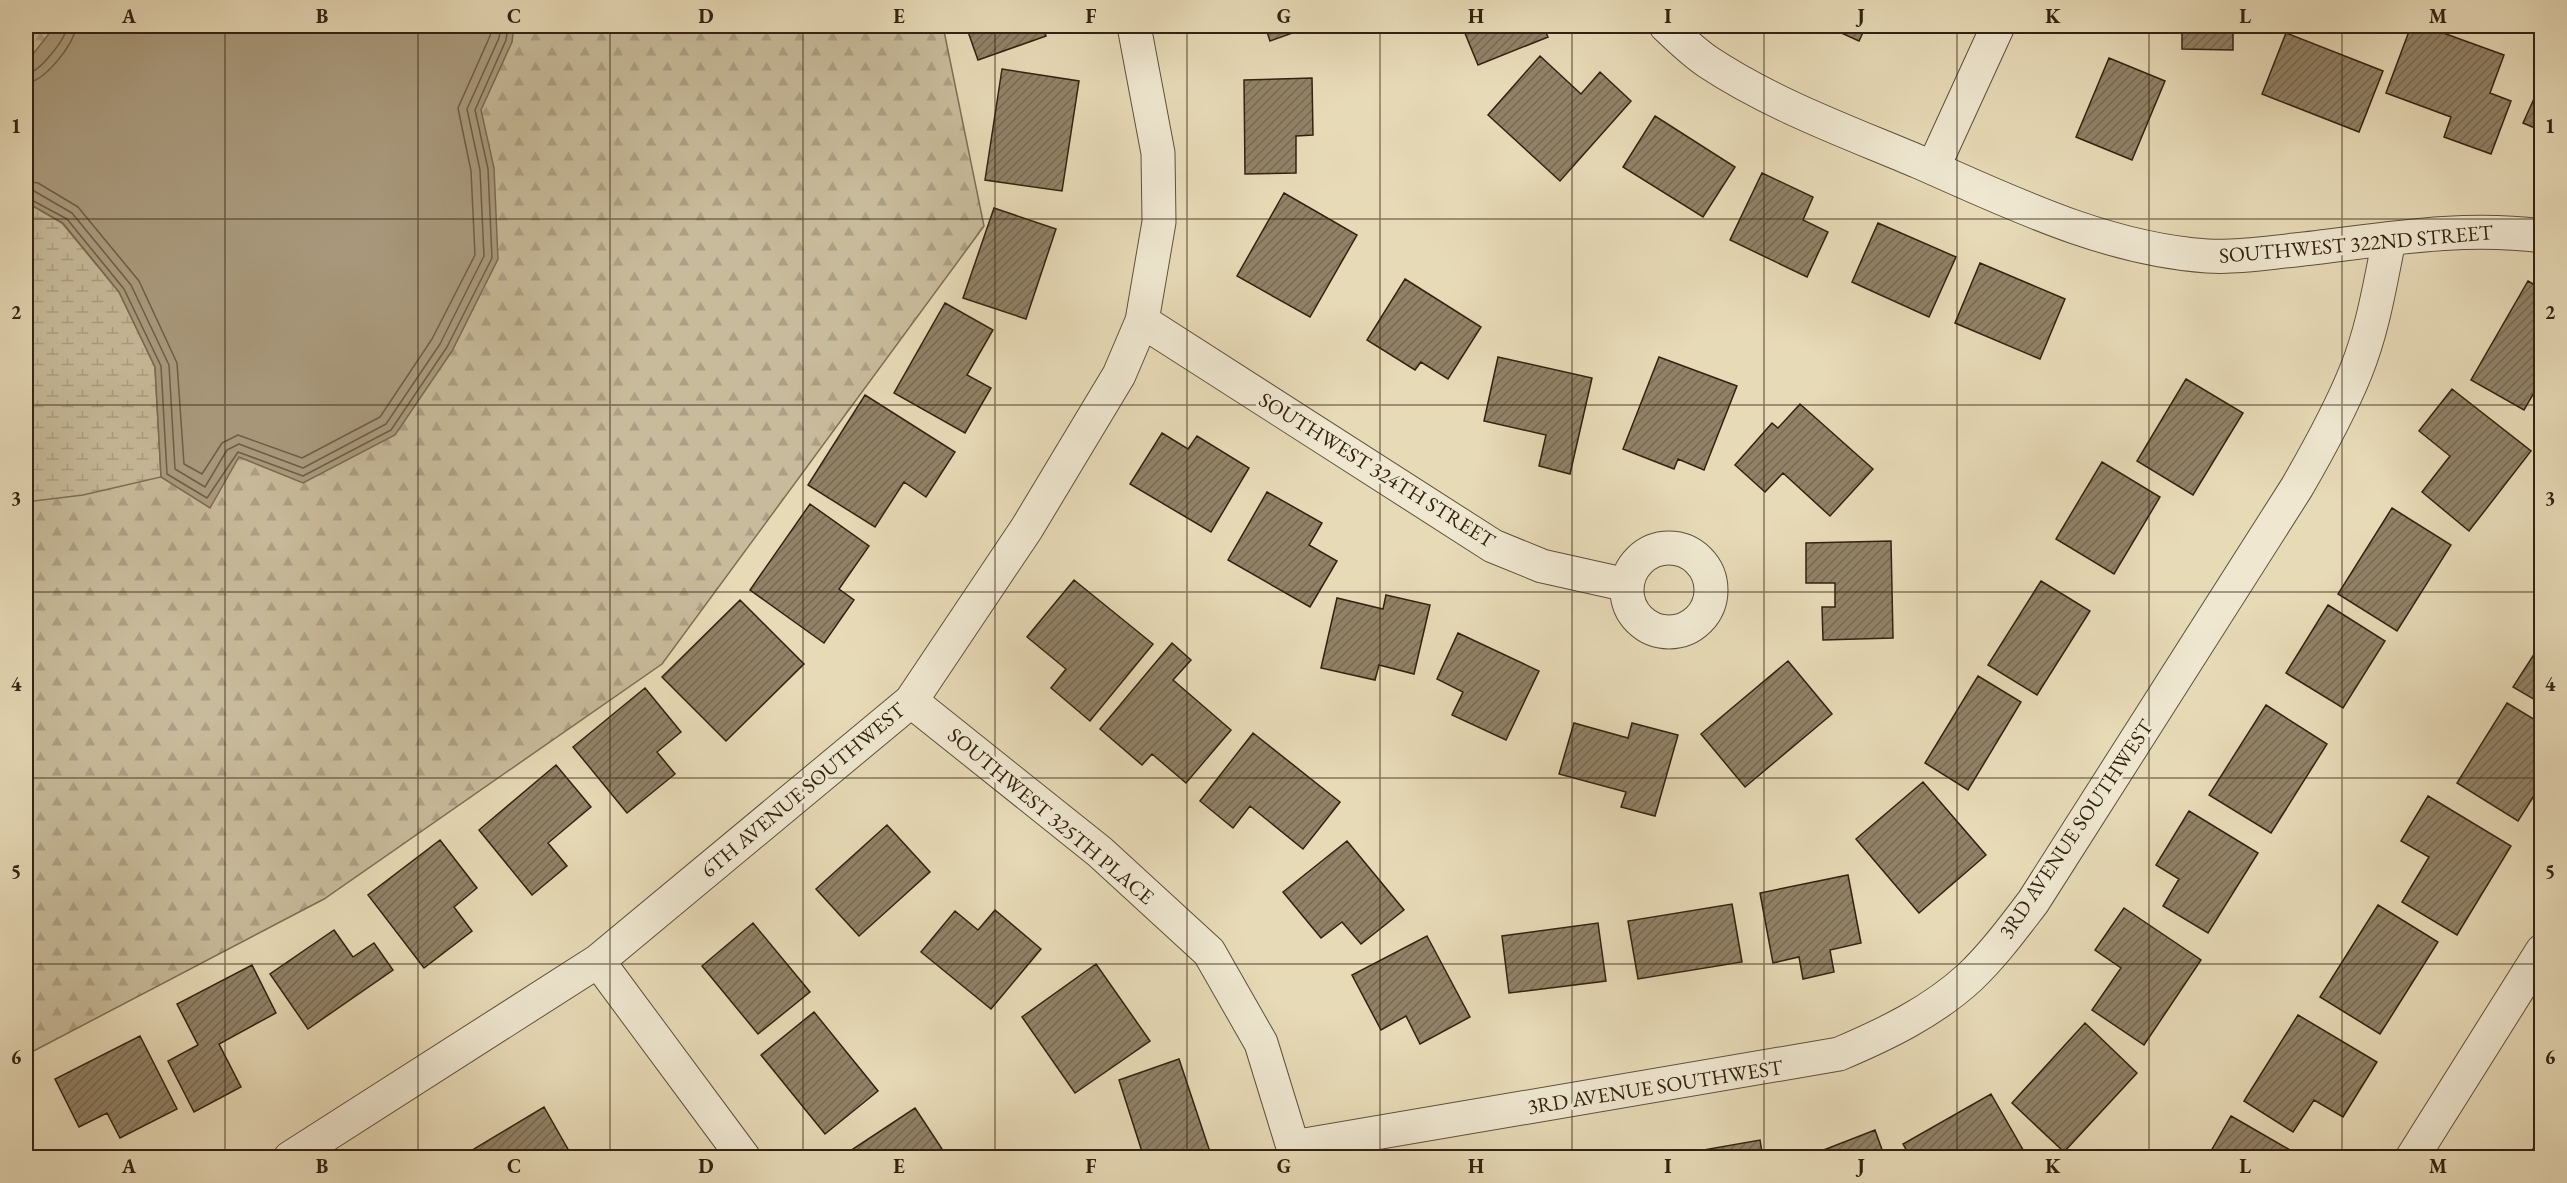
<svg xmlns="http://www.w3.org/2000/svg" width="2567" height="1183" viewBox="0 0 2567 1183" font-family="'EB Garamond',serif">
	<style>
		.forest { fill: url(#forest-firs); stroke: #7e6e56; stroke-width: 1.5 }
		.wetland { fill: url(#wetland-marsh); stroke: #7e6e56; stroke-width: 1.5 }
		.water { fill: #aa9b7e; stroke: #7a6b52; stroke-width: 1.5 }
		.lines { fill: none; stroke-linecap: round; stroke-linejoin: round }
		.shore { stroke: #6e5e47; stroke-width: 1.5 }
		.building { fill: url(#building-hatch); stroke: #332210; stroke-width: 1.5 }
		.minor-casing { stroke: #60503a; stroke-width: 35 }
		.minor { stroke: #efe7d0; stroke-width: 33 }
		.grid { fill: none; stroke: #332210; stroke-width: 1.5; stroke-opacity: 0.55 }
		.labels { text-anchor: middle; stroke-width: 6; stroke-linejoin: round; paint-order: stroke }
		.street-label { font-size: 21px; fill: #332210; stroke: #efe7d0 }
		.neatline { fill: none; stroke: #332210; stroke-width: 2 }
		.grid-label { font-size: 20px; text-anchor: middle; font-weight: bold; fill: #332210 }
	</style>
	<defs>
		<pattern id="forest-firs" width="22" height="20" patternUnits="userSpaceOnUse" patternTransform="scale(1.5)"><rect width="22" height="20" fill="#c8bb9b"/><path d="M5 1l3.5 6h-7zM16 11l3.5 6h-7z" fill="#aca084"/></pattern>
		<pattern id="wetland-marsh" width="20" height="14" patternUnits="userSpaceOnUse" patternTransform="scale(1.5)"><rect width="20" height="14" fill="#c8bb9b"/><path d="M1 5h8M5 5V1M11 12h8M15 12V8" fill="none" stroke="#aca084"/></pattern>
		<pattern id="building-hatch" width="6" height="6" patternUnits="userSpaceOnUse" patternTransform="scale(1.5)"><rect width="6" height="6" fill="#918267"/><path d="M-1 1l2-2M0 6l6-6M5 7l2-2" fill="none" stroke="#776a53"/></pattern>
	</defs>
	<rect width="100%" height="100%" fill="#e7dab7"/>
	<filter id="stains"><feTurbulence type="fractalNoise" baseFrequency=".00333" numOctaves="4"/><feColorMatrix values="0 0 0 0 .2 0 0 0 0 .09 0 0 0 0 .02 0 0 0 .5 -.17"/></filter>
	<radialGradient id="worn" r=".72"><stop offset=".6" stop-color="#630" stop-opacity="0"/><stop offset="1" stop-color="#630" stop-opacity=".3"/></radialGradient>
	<path class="forest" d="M26 26H943L984 226 662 664 324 899 26 1055Z"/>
	<path class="wetland" d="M26 202 62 223 119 292 155 367 161 477 83 495 26 502Z"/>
	<path class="water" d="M55 26H514L512 42 481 110 494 168 498 259 452 351 395 435 303 483 239 457 210 508 161 477 155 367 119 292 63 223 26 202V63Z"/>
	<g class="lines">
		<path class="shore" d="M26 74C39 73 66 39 67 26
			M26 83C44 82 75 44 76 26
			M26 181 38 183 78 207 139 281 177 363 184 464 202 474 222 443 238 435 302 458 380 417 432 339 475 255 471 171 458 108 490 36 492 26
			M26 190 34 191 72 213 131 285 169 365 175 469 205 487 227 450 239 444 303 468 386 424 440 344 484 256 480 170 467 109 499 38 501 26
			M26 197 67 219 124 289 161 366 167 474 207 498 238 452 303 476 391 430 447 347 492 258 488 169 475 110 506 40 508 26"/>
	</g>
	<path class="building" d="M966 26H1043L1046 36 978 60Z
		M1265 26H1312L1270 41Z
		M1462 26H1543L1548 37 1478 65Z
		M1826 26H1866L1859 41Z
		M2182 26H2233V50L2182 49Z
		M2411 26H2424L2504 55 2490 93 2511 101 2491 154 2444 137 2451 117 2386 93Z
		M2286 33 2383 71 2359 132 2262 94Z
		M1540 56 1581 94 1600 72 1631 101 1560 181 1488 115Z
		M2109 58 2165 81 2132 160 2076 137Z
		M1002 69 1079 81 1062 191 985 180Z
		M1312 78 1313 135 1296 136V173L1245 174 1244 80Z
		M2542 81V131L2523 123Z
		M1655 116 1735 167 1703 217 1623 167Z
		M1762 173 1813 197 1803 220 1828 232 1807 277 1730 240Z
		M1284 193 1357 235 1310 317 1237 276Z
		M994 208 1056 229 1026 319 963 298Z
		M1878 223 1956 257 1929 317 1852 282Z
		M1980 263 2065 299 2040 359 1955 323Z
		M1405 279 1481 327 1448 379 1421 362 1415 370 1367 340Z
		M2528 281 2542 289V379L2524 410 2471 380Z
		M945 303 993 330 967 375 991 388 965 433 894 393Z
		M1498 357 1592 378 1570 474 1539 466 1546 435 1484 421Z
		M1659 357 1737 386 1704 470 1678 459 1674 469 1623 449Z
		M2186 379 2243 413 2193 495 2137 461Z
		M2452 389 2531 451 2469 531 2422 492 2450 456 2419 431Z
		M865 395 955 452 926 497 904 482 875 527 808 485Z
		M1800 404 1873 469 1830 516 1783 473 1765 492 1735 465 1772 423 1778 428Z
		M1162 433 1188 449 1197 436 1249 468 1211 532 1130 484Z
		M2102 462 2160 497 2114 574 2056 539Z
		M1267 492 1322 523 1309 545 1337 561 1310 607 1228 560Z
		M810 504 869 546 839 589 854 600 824 643 750 590Z
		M2392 508 2451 545 2397 631 2338 594Z
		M1891 541 1893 638 1823 640 1822 607H1835V583H1806V543Z
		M1074 580 1153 644 1090 721 1051 688 1066 669 1027 637Z
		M2041 581 2090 611 2037 695 1988 665Z
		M1386 595 1430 605 1414 674 1379 665 1375 680 1321 668 1337 598 1383 609Z
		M740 600 804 664 726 741 662 677Z
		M2328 605 2385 641 2343 708 2286 673Z
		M1458 633 1539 671 1506 740 1452 715 1463 692 1437 679Z
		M2542 642V704L2513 687Z
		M1172 643 1191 660 1173 680 1231 730 1186 783 1152 754 1142 765 1100 729Z
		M1788 661 1832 714 1745 787 1701 734Z
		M1978 676 2021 702 1968 790 1925 763Z
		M645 688 681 732 657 752 675 774 627 813 573 747Z
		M2507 703 2542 724V783L2518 821 2457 783Z
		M2266 705 2327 744 2271 833 2209 795Z
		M1574 723 1628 738 1632 723 1678 735 1655 816 1621 807 1626 792 1559 774Z
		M1253 733 1340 802 1303 849 1250 806 1233 828 1200 801Z
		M556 765 591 807 548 843 567 866 532 895 479 830Z
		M1923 782 1986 855 1919 913 1856 839Z
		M2428 796 2511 846 2457 935 2402 902 2429 857 2401 841Z
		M2189 811 2258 853 2208 933 2163 906 2179 879 2156 865Z
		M887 825 930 872 859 936 816 889Z
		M440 840 477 888 454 907 472 931 424 968 368 895Z
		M1347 841 1404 910 1361 944 1342 922 1321 938 1283 892Z
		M1848 875 1861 943 1830 950 1834 972 1803 979 1799 957 1773 963 1760 893Z
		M1732 904 1742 962 1638 979 1628 921Z
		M2378 905 2438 942 2380 1034 2320 997Z
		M2124 908 2201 960 2144 1045 2092 1010 2121 968 2095 950Z
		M995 910 1041 949 991 1009 921 952 955 911 978 930Z
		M753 923 810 992 758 1034 702 966Z
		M1598 923 1606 981 1509 993 1502 936Z
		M334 930 353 957 374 943 393 970 308 1029 270 974Z
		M1427 936 1470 1017 1420 1044 1406 1016 1381 1030 1352 975Z
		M1096 964 1150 1041 1075 1093 1022 1017Z
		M252 965 276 1013 219 1044 241 1087 194 1112 168 1061 198 1045 177 1004Z
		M814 1012 878 1091 825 1134 761 1055Z
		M2298 1015 2377 1062 2343 1117 2314 1100 2293 1132 2244 1101Z
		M2085 1023 2137 1073 2064 1152 2012 1103Z
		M140 1036 177 1109 120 1138 107 1113 79 1127 55 1079Z
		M1179 1059 1209 1149 1184 1158H1144L1119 1080Z
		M1991 1094 2026 1155 2021 1158H1911L1903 1144Z
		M544 1107 573 1158H466L464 1155Z
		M915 1108 948 1158H858L853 1149Z
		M2231 1116 2304 1158H2207Z
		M1875 1130 1885 1158H1803Z
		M2542 1135V1158H2527Z
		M1760 1140 1763 1158H1658Z"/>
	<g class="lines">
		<g class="minor-casing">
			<path id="minor" d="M1666 26C1679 38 1693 52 1708 62 1773 105 1848 132 1919 162 2010 202 2105 249 2207 256 2236 258 2266 253 2295 250 2377 241 2459 225 2542 236
				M1933 168 1998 26
				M1142 321 1493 546 1542 566 1627 585
				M1627 590a42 42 0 1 1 84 0a42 42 0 1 1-84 0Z
				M911 701 1100 852 1209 952 1261 1043 1293 1147 1294 1158
				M598 961 744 1158
				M1293 1147 1839 1054C1886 1034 1932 1012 1970 977 1994 954 2013 928 2033 902L2297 487C2319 449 2340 411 2356 371 2373 329 2380 284 2389 240
				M290 1158 598 961 911 701 1027 528 1119 375 1142 321 1159 222 1158 153 1134 26
				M2412 1158 2542 951"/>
		</g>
		<use href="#minor" class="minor"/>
	</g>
	<path class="grid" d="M225 26V1158M418 26V1158M610 26V1158M803 26V1158M995 26V1158M1187 26V1158M1380 26V1158M1572 26V1158M1764 26V1158M1957 26V1158M2149 26V1158M2342 26V1158M26 219H2542M26 405H2542M26 592H2542M26 778H2542M26 964H2542"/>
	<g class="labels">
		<g class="street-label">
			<text transform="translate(2356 244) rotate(-5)" y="7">SOUTHWEST 322ND STREET</text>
			<text transform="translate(1377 470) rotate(32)" y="7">SOUTHWEST 324TH STREET</text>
			<text transform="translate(803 790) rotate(-40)" y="7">6TH AVENUE SOUTHWEST</text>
			<text transform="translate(1051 816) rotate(40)" y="7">SOUTHWEST 325TH PLACE</text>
			<text transform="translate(2076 829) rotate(-56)" y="7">3RD AVENUE SOUTHWEST</text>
			<text transform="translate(1655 1087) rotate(-9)" y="7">3RD AVENUE SOUTHWEST</text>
		</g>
	</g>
	<rect width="2567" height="1183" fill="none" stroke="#e7dab7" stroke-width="66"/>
	<rect x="33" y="33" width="2501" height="1117" class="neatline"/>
	<g class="grid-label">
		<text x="129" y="23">A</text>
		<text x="322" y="23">B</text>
		<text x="514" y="23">C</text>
		<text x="706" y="23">D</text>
		<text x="899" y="23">E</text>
		<text x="1091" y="23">F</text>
		<text x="1284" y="23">G</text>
		<text x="1476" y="23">H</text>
		<text x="1668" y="23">I</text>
		<text x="1861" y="23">J</text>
		<text x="2053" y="23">K</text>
		<text x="2245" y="23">L</text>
		<text x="2438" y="23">M</text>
		<text x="16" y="133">1</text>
		<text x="2550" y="133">1</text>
		<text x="16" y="319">2</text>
		<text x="2550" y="319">2</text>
		<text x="16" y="505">3</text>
		<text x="2550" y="505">3</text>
		<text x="16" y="691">4</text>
		<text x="2550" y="691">4</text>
		<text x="16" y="878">5</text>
		<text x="2550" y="878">5</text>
		<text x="16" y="1064">6</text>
		<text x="2550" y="1064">6</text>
		<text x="129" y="1173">A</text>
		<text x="322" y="1173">B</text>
		<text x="514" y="1173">C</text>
		<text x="706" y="1173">D</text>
		<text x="899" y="1173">E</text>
		<text x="1091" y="1173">F</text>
		<text x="1284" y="1173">G</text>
		<text x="1476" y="1173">H</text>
		<text x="1668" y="1173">I</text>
		<text x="1861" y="1173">J</text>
		<text x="2053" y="1173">K</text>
		<text x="2245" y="1173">L</text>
		<text x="2438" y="1173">M</text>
	</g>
	<rect width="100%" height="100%" filter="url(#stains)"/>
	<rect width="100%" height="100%" fill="url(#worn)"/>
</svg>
